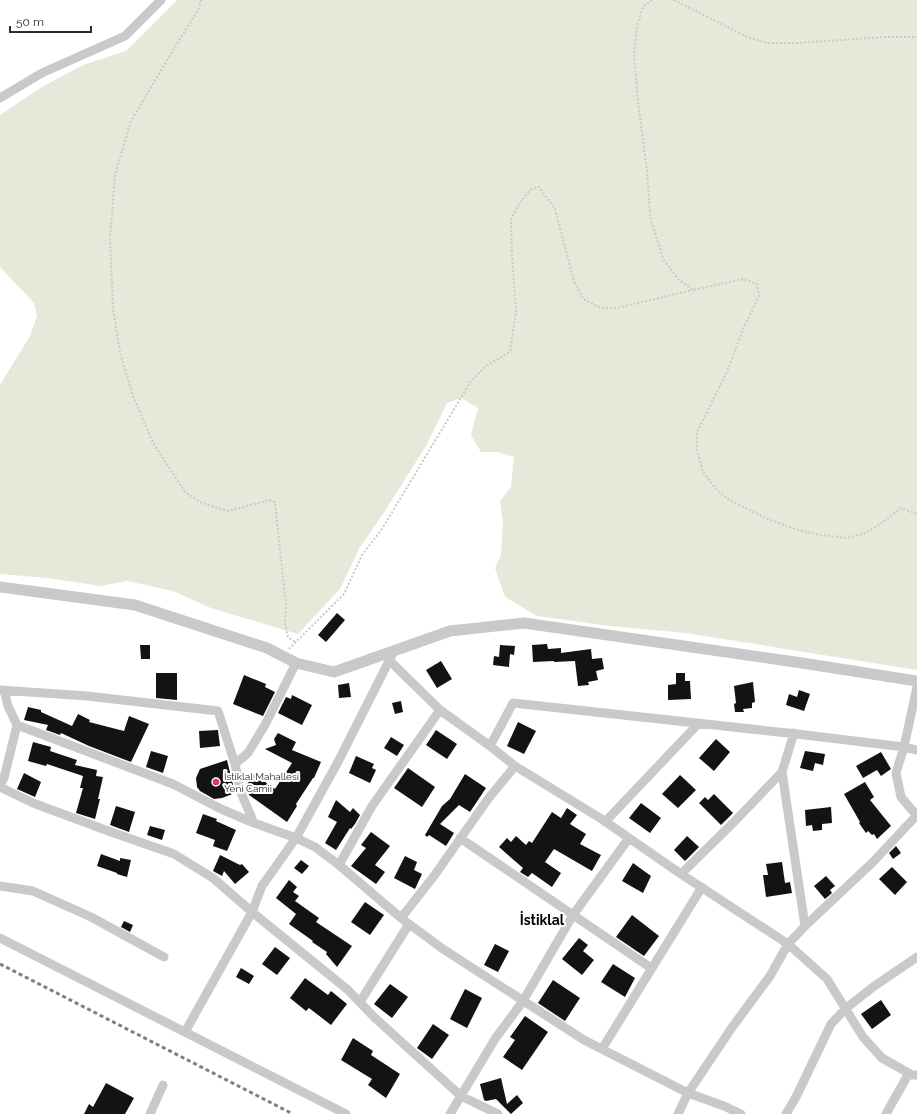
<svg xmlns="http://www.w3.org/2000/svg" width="917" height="1114" viewBox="0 0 917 1114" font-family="Raleway,sans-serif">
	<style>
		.green { fill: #e6e9da }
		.building { fill: #131313 }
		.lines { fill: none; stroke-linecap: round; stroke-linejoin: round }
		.path { stroke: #c9c9c9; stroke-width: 2; stroke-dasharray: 2 2; stroke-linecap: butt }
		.minor { stroke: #c9c9c9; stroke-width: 9 }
		.tertiary { stroke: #c9c9c9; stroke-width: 11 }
		.rail { stroke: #818181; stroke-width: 3; stroke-dasharray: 4 3; stroke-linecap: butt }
		.poi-dot { fill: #da376b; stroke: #fff; stroke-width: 1.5 }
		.labels { text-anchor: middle; stroke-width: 4; stroke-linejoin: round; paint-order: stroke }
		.poi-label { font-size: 10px; fill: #2c2c2c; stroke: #fff; text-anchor: start }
		.district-label { font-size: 14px; font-weight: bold; fill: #000; stroke: #fff }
	</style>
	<rect width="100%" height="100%" fill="#fff"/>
	<path class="green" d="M177 0H917V670L686 633 610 626 537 616 505 597 495 568 501 555 503 522 500 501 511 487 514 457 497 452H481L471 435 478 408 461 398 447 403 426 446 383 514 359 549 340 589 298 634 211 608 173 591 127 581 100 586 48 578 0 574V385L30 336 37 316 34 303 0 267V115L42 87 83 65 126 51Z"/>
	<path class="building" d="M337 613 345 620 326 642 318 635Z
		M547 644 548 649 561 648V653L591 649 592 659 602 658 604 669 596 671 598 680 588 682 589 685 578 686 575 661 554 662V661L533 662 532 645Z
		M140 645H150V659H141Z
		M500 645 515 646 514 655 510 654 509 667 493 665 494 656 499 657Z
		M441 661 452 679 437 688 426 670Z
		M156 673H177V700L156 698Z
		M676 673H685V681H690L691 699 668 700V685L676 684Z
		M244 675 266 684 265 687 275 692 263 716 233 704Z
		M753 682 755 702 752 703V708L743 709 744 712H735L734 704 736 703 734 686Z
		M349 683 351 697 339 698 338 685Z
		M799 690 810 694 804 711 786 705 789 694 797 697Z
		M292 695 312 705 302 725 278 713 286 697 291 699Z
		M401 701 403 712 395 714 392 703Z
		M28 707 41 710V712L72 726 78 714 90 720 89 722 124 731 129 716 149 724 131 762 89 746 61 733 60 735 46 730 48 725 24 720Z
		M518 722 536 731 524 754 507 746Z
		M218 730 220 746 200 748 199 731Z
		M436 730 457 744 447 759 426 745Z
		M278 733 296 742 292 750 321 762 314 778H313L296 804 297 806 287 822 249 795 246 786 254 774 275 789 292 763 265 749 276 745 274 739Z
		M391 737 404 745 397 756 384 748Z
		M716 739 730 752 714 771 699 758Z
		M33 742 51 747 50 751 77 760 75 765 97 770 96 776 103 777 98 799H100L95 819 76 813 83 788H80L83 776 47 764 46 766 28 761Z
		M151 751 168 756 163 773 146 767Z
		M805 751 825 754 823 765 815 763 813 771 800 768Z
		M881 752 891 769 881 776 877 770 863 778 856 766Z
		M356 756 374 764 372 768 376 770 370 783 349 773Z
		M227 760 235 793 222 798 214 799 200 791 197 787 196 778 200 769Z
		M408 768 435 787 422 807 394 788Z
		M24 773 41 782 35 797 17 789Z
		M465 774 486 788 470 812 459 805 440 824 454 833 446 846 429 835 427 837 425 835 442 806 450 799Z
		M680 775 696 790 678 808 662 794Z
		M865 782 874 797 870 800 891 826 877 839 874 834 872 835 868 831 866 833 859 823 860 822 844 794Z
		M714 794 733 813 721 825 699 803 705 797 708 800Z
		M336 800 350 812 353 808 360 815 355 824 351 829 350 828 336 850 325 843 337 822 328 817Z
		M641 803 661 818 650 833 629 818Z
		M116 806 135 812 129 832 110 825Z
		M831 807 832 823 822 824V830L813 831 812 825 806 826 805 810Z
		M567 808 577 815 570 824 586 834 580 844 601 855 592 871 554 849 545 862 561 873 552 887 532 873 528 877 520 872 523 868 499 847 507 838 511 842 516 836 526 845 529 841 532 843 552 812 561 818Z
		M203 814 217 819 216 821 236 830 227 851 213 846 215 840 196 833Z
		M150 826 165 830 162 840 147 835Z
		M371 832 390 846 375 865 385 872 376 884 351 866 366 848 361 845Z
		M687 836 699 847 685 861 674 850Z
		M896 846 901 853 893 859 889 853Z
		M101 854 120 861V858L131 860 127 877 117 874V873L97 866Z
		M220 855 240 865 242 864 249 872 235 884 224 871 222 876 213 871Z
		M405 856 417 862 414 870 422 874 415 889 394 878Z
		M301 860 309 866 302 874 294 868Z
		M782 862 785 883 790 882 792 893 766 897 763 875H768L766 864Z
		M633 863 651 876 643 893 622 881Z
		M892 867 907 882 895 895 879 879Z
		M826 876 835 886 830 890 832 893 825 899 814 886Z
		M289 880 297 887 293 892 299 896 295 901 319 918 316 922 352 946 337 967 326 954 327 952 312 942 313 941 289 924 296 914 276 898Z
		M365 902 384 915 370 935 351 922Z
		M632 915 659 936 644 956 616 937Z
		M124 921 133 925 130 932 121 927Z
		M579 938 588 945 583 951 594 960 582 975 562 959Z
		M495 944 509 951 498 972 484 965Z
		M275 947 290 958 277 975 262 964Z
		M613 964 635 978 625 997 601 982Z
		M241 968 254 976 249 984 236 977Z
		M305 978 328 995 331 991 347 1004 331 1025 309 1008 306 1011 290 998Z
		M553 980 580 998 565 1021 538 1003Z
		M390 984 408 997 392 1018 374 1004Z
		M465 989 482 998 467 1028 450 1019Z
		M881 1000 891 1015 872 1029 861 1014Z
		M525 1016 548 1032 522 1070 503 1057 515 1040 510 1037Z
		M433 1024 449 1035 432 1059 417 1048Z
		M353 1038 373 1051 371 1055 400 1074 386 1098 368 1085 372 1079 341 1060Z
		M501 1078 507 1104 517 1095 523 1103 511 1114 496 1099 486 1101 484 1100 480 1084Z
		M106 1083 134 1098 125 1114H84L89 1104 93 1107Z"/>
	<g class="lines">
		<path class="path" d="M201 0 198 10 172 52 131 121 115 175 110 239 113 308 120 353 133 396 153 443 185 492 202 503 228 511 270 500 275 502 286 605 285 625 288 637 295 642
			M652 0 643 7 637 26 634 55 638 102 647 170 650 216 663 259 678 279 693 290 743 279 757 284 759 296 743 329 727 372 697 432V450L703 472 717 490 731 501 768 519 779 523 798 530 821 535 847 538 865 533 879 525 901 508 917 514
			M674 0 747 37 767 43H797L885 37H917
			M289 649 344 594 362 555 382 529 471 381 486 366 510 352 516 312 512 255 511 219 519 204 530 190 539 187 555 209 574 281 583 299 601 308H616L693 290"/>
		<path class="minor" d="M0 98 42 73 125 36 161 0
			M389 660 440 710 490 746 515 766 600 818 681 874 788 944 827 979 863 1037 882 1058 912 1075H917
			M0 690 87 696 218 711 235 764 241 793 254 823
			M17 725 173 784 221 809 254 823 296 838 315 847 339 865 401 918 443 949 584 1040 688 1093 724 1106 741 1114
			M490 746 513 703 797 734 904 747 917 687
			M917 750 904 747 896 773 901 797 917 816
			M235 764 248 753 266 723 296 663
			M0 785 4 778 17 725 8 706 4 690
			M0 787 33 803 111 832 174 854 213 878 252 912 348 990 375 1018 461 1096 498 1114
			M605 822 699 723
			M460 838 651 968
			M339 865 372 806 440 710
			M681 874 734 822 782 772
			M0 886 33 891 91 917 164 957
			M401 918 434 876 488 799 515 766
			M805 926 873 862 917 815
			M0 938 346 1114
			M360 1002 409 924
			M185 1032 252 912 262 886 296 838 339 760 392 655
			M602 1049 702 887
			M150 1114 163 1085
			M450 1114 495 1039 523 1001 573 915 629 838
			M678 1114 688 1093 733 1026 770 976 788 944 805 926 782 772 794 733
			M786 1114 796 1097 831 1024 845 1009 873 987 917 957
			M886 1114 909 1073"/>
		<path class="tertiary" d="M0 587 135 605 267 648 296 663 334 672 450 631 524 623 802 663 917 681"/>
		<path class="rail" d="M0 964 293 1114"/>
	</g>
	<circle class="poi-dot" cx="216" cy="782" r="4"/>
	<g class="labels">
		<g class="poi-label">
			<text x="224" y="780">İstiklal Mahallesi<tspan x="224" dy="12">Yeni Camii</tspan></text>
		</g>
		<g class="district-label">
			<text x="542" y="925">İstiklal</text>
		</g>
	</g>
	<path d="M10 26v6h81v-6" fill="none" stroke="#2c2c2c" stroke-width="2"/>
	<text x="16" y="26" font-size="12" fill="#2c2c2c" stroke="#ffffff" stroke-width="3" paint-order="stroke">50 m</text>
</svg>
